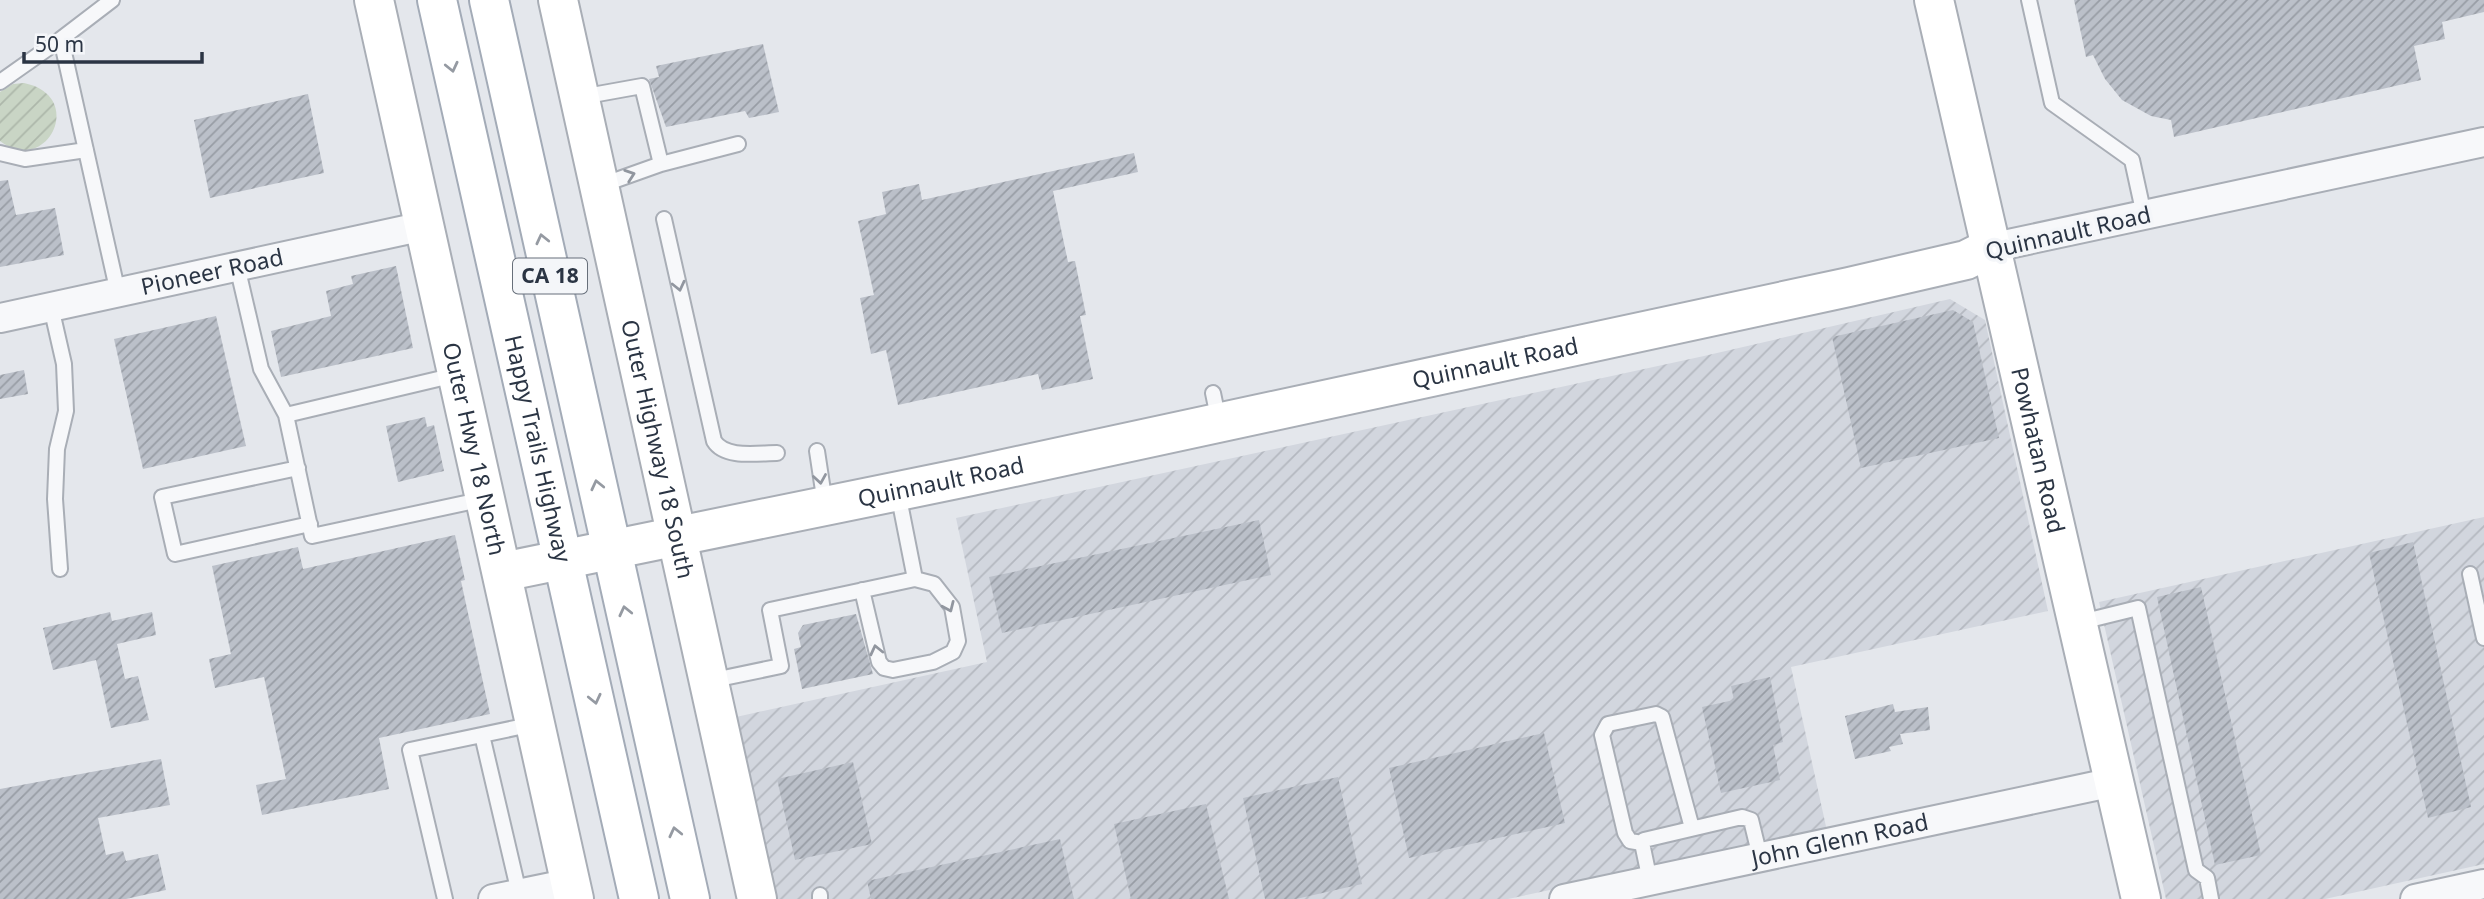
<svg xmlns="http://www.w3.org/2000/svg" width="2484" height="899" viewBox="0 0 2484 899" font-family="'Noto Sans',sans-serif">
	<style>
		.industrial { fill: url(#industrial-furrows) }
		.garden { fill: url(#garden-furrows) }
		.building { fill: url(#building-hatch) }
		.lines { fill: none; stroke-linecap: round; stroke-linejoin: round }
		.lane-casing { stroke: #a9aeb6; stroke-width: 18 }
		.street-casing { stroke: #a9aeb6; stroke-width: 32 }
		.secondary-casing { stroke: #a9aeb6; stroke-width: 42 }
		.primary-casing { stroke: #a3abb7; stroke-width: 42 }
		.lane { stroke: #f7f8fa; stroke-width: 14 }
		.street { stroke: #f7f8fa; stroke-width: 28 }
		.secondary { stroke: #fff; stroke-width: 38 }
		.primary { stroke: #fff; stroke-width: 38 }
		.oneway { stroke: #959aa2 }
		.oneway2 { stroke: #91969f }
		.labels { text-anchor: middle; stroke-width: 7; stroke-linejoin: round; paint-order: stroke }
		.shield { fill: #f4f6f9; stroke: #676f7a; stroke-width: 2 }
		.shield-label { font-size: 21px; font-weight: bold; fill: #2b3544 }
		.street-label { font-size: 23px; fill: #2b3544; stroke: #f4f6f9 }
	</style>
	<defs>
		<pattern id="industrial-furrows" width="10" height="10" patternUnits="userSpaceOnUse" patternTransform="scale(1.75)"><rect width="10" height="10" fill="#d2d6de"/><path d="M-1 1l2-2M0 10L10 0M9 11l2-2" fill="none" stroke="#b4b8c0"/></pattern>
		<pattern id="garden-furrows" width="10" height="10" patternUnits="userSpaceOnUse" patternTransform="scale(1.75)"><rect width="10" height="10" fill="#c9d5c5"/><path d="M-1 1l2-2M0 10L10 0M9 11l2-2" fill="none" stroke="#adb7aa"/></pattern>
		<pattern id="building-hatch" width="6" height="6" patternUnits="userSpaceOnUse" patternTransform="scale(1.75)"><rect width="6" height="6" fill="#bbc0c9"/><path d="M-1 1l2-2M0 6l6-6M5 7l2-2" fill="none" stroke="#989da5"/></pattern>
	</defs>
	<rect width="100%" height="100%" fill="#e4e7ec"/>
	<path class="industrial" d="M1950 299 1985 320 2048 611 1791 667 1827 831 1508 899H775L736 717 987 662 956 518 1704 356Z
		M2484 517V864L2325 899H2166L2099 602Z"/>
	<path class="garden" d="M24 83C87 96 47 177 0 141V92L13 84Z"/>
	<path class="building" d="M2074 0H2484V12L2442 22 2445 39 2414 46 2421 80 2174 137 2171 120 2151 116 2122 100 2105 79 2093 55 2086 57Z
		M763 44 779 112 749 118 745 111 666 127 649 79 659 77 656 66Z
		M308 94 324 173 210 198 194 120Z
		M1134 153 1138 172 1053 191 1068 262 1075 261 1086 315 1080 316 1093 379 1042 390 1038 374 898 405 886 350 871 354 860 298 874 295 858 221 886 214 882 192 919 184 922 200Z
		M8 180 16 215 55 208 64 255 0 267V181Z
		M396 266 413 348 281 377 271 331 331 316 326 291 353 284 351 276Z
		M1953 310 1973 322 1999 438 1861 468 1832 337Z
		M216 316 246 446 143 469 114 339Z
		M24 370 28 394 0 399V375Z
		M425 417 427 427 434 425 444 471 398 482 386 426Z
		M1259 520 1271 575 1002 633 989 577Z
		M455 535 465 580 461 581 490 714 379 738 389 789 262 815 256 785 286 779 264 677 215 688 209 659 231 654 212 566 298 547 303 569Z
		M2413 542 2471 807 2428 818 2369 553Z
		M2201 587 2261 855 2215 865 2157 597Z
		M110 612 112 621 152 612 156 635 117 644 125 679 138 676 149 720 111 728 96 660 53 670 43 628Z
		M856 614 873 674 802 689 794 649 801 647 798 633 803 625Z
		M1770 677 1783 742 1773 745 1780 780 1721 793 1702 707 1734 700 1731 686Z
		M1893 704 1895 712 1928 707 1930 730 1900 734 1903 744 1889 747 1891 751 1855 759 1845 716Z
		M1544 733 1565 823 1409 858 1389 768Z
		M161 759 170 805 98 818 106 855 123 851 126 861 158 854 166 890 126 899H0V789Z
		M853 762 872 844 795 860 777 779Z
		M1338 777 1362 884 1296 899H1265L1243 798Z
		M1206 804 1229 899H1131L1114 824Z
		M1060 839 1074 899H871L867 881Z"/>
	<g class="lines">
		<g class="lane-casing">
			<path id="lane" d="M112 0 61 39 118 293
				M2029 0 2052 103 2132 160 2144 215
				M0 82 61 39
				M581 97 642 86 661 164
				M0 153 25 159 86 150
				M602 185 661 164 738 144
				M664 219 714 441C725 459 758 453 777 453
				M237 266 261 369 286 415
				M51 307 64 364 66 411 57 449 55 499 60 569
				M455 375 286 415 312 536 484 499
				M1213 393 1219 422
				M817 451 825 504
				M298 468 162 497 175 554 310 524
				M898 493 915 579
				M2470 574 2484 638
				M2077 623 2138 608 2196 870 2207 878 2211 899
				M709 681 781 666 770 610 915 579 934 584 952 607 958 641 953 652 933 662 893 670 884 668 879 662 862 590
				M482 735 519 893
				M1642 843 1630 841 1625 833 1602 735 1608 724 1656 714 1662 717 1692 828
				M1650 881 1642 843 1644 840 1742 817 1751 820 1760 857
				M820 895V899
				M445 899 410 750 534 724"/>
		</g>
		<g class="street-casing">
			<g id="street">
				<path d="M1990 248 2484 142"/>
				<path id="s1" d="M0 318 424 226"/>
				<path d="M493 899 571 883"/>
				<path id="s2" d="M1564 899 2114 782"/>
				<path d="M2415 899 2484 884"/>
			</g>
		</g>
		<g class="secondary-casing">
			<g id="secondary">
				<path id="s3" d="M374 0 574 899"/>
				<path id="s4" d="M558 0 757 899"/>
				<path id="s5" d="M1934 0 2141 899"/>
				<path id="s6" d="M502 572 967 477 1849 287 1966 260 1990 248"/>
			</g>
		</g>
		<g class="primary-casing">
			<g id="primary">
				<path id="s7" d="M437 0 639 899"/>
				<path d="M489 0 690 899"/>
			</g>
		</g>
		<use href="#lane" class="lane"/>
		<use href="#street" class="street"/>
		<use href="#secondary" class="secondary"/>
		<use href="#primary" class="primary"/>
	</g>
	<defs><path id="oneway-chevron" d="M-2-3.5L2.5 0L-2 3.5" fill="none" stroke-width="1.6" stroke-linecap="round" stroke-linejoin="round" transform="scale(1.75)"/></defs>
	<g class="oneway">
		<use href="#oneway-chevron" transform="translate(452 67) rotate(77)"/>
		<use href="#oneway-chevron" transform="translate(542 239) rotate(-103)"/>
		<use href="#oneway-chevron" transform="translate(597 485) rotate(-103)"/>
		<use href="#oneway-chevron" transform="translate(625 611) rotate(-103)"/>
		<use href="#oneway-chevron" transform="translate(595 699) rotate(77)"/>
		<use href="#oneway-chevron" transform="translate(675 832) rotate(-103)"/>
	</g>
	<g class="oneway2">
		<use href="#oneway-chevron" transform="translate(630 175) rotate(-19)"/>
		<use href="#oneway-chevron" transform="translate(679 286) rotate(77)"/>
		<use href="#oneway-chevron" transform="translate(820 479) rotate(81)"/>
		<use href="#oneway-chevron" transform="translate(949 607) rotate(66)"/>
		<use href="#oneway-chevron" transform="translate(876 650) rotate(-103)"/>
	</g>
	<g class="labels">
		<rect class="shield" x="513" y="258.5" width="74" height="35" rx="5"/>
		<g class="shield-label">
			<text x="550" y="283">CA 18</text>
		</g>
		<g class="street-label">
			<text transform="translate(2068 233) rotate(-13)" y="8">Quinnault Road</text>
			<text dy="8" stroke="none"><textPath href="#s1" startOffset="217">Pioneer Road</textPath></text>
			<text dy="8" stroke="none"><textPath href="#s6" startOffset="1015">Quinnault Road</textPath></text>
			<text dy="8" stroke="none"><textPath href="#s3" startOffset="460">Outer Hwy 18 North</textPath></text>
			<text dy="8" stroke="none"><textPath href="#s7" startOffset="460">Happy Trails Highway</textPath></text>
			<text dy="8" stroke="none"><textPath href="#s4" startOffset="460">Outer Highway 18 South</textPath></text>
			<text dy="8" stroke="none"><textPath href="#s5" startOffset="462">Powhatan Road</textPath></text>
			<text dy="8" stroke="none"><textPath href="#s6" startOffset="448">Quinnault Road</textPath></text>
			<text dy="8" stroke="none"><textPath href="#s2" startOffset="282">John Glenn Road</textPath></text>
		</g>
	</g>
	<path d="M24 52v10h178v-10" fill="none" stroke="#2b3544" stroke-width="3.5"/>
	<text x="35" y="52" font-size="21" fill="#2b3544" stroke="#f4f6f9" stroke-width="5" paint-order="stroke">50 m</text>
</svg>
